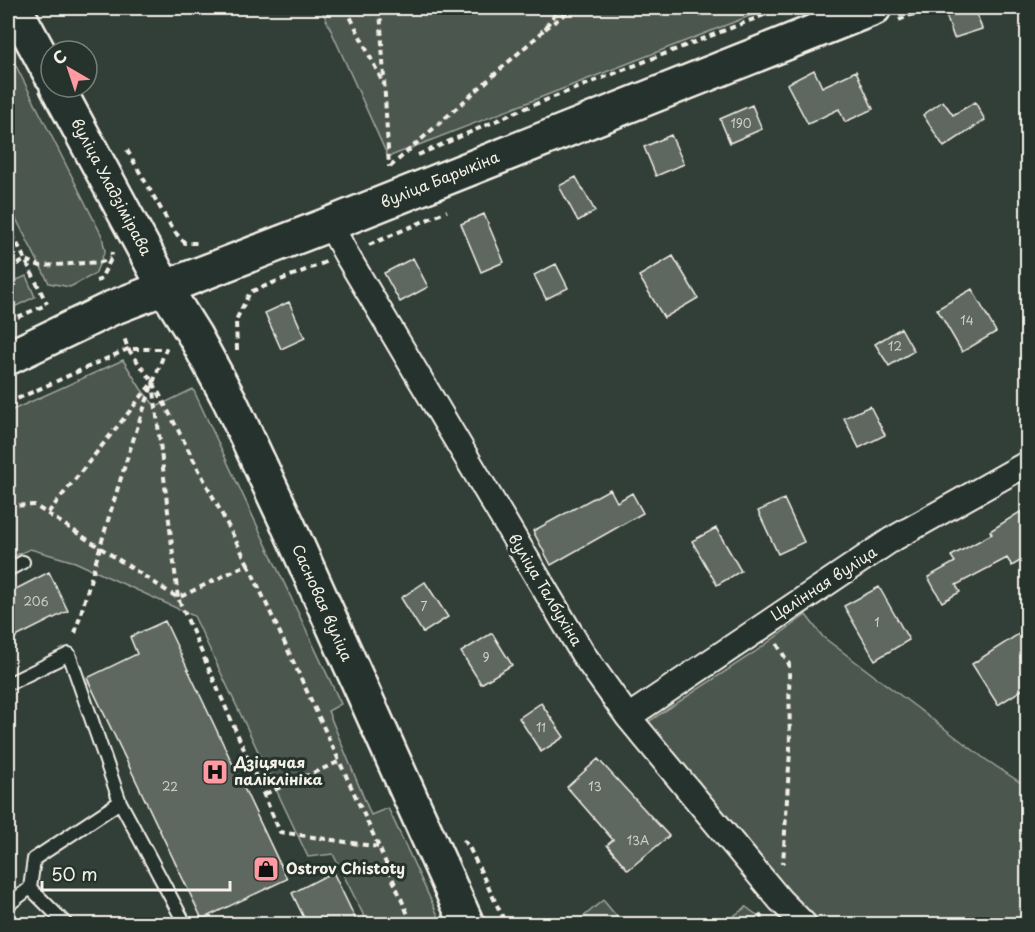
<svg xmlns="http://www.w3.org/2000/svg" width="1035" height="932" viewBox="0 0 1035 932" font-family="'Playpen Sans',sans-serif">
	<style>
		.green { fill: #4c564f; stroke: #a0a49c; stroke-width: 1.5 }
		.building { fill: #5f6861; stroke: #f4f1e8; stroke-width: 1.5 }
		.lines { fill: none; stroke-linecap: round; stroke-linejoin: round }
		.lane-casing { stroke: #f4f1e8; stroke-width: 16 }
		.street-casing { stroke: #f4f1e8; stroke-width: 28 }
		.secondary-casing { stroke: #f4f1e8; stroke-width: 38 }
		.primary-casing { stroke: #f4f1e8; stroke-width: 38 }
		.path { stroke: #f4f1e8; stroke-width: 4; stroke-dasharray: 6 4.5; stroke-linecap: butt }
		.lane { stroke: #26332d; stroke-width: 12 }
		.street { stroke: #26332d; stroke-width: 24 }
		.secondary { stroke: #26332d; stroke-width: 33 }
		.primary { stroke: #26332d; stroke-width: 33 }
		.labels { text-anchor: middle; stroke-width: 6; stroke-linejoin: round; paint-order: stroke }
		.number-label { font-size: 12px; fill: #cfcfc6 }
		.street-label { font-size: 15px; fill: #f4f1e8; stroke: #26332d }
		.poi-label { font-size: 15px; font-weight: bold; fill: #f4f1e8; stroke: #26332d; text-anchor: start }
	</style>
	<rect width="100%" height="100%" fill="#323e38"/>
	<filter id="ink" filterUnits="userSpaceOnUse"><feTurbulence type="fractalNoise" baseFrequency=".0167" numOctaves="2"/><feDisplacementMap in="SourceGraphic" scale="12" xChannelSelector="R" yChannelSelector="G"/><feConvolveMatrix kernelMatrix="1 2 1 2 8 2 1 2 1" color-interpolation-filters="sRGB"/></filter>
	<g filter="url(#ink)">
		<path class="green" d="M321 8H770L388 157Z
			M8 50 102 236 105 251 95 274 70 287 49 283 8 203Z
			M26 276 35 297 8 310V284Z
			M123 360 141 389 156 407 193 389 341 704 328 711 371 815 388 808 442 924H368L333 854 308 857 194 616 75 562 30 549 8 559V412Z
			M806 615 823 637 985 759 1027 787V924H823L795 900 648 722 755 652Z
			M603 900 623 924H575Z
			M746 907 769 924H723Z"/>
		<path class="building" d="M968 8H975L982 29 954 38 946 15Z
			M814 70 822 87 856 71 873 109 845 122 839 109 808 124 787 84Z
			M943 101 953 115 975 102 985 120 944 147 923 115Z
			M752 105 762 129 730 143 720 119Z
			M671 135 684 164 656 176 644 147Z
			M576 177 595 211 578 221 559 186Z
			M484 214 504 262 481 272 461 224Z
			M673 256 698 298 664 318 639 276Z
			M413 258 428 287 400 302 384 273Z
			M556 264 568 288 546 299 534 275Z
			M972 289 996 332 962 352 937 309Z
			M289 302 305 338 281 349 265 313Z
			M901 328 914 351 889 366 875 344Z
			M870 406 885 435 859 448 844 418Z
			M610 489 617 502 632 493 643 513 551 565 533 531Z
			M784 499 804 542 778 554 758 511Z
			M1028 507V556L1012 566 1007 558 956 585 960 592 942 602 928 577 955 562 951 556 992 534 990 531Z
			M716 528 741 571 717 585 692 541Z
			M49 572 68 611 8 641V593Z
			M425 582 448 617 423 633 401 598Z
			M879 587 909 640 875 660 844 606Z
			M165 621 287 879 202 919 87 678 137 654 130 637Z
			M1028 628V686L998 705 972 664Z
			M492 633 512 665 481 684 461 652Z
			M541 703 564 737 541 752 519 718Z
			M598 759 669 836 628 870 607 845 613 840 567 787Z
			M333 872 358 924H307L292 893Z"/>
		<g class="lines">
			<g class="lane-casing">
				<path id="lane" d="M8 570 23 562
					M8 684 69 654 120 802 185 924
					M30 888 66 924
					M8 905 30 888 34 859 120 802"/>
			</g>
			<g class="street-casing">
				<path id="street" d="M330 224 346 254 583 654 628 717 780 900 804 924
					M628 717 891 540 1028 463"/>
			</g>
			<g class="secondary-casing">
				<path id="secondary" d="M15 8 51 75
					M57 87 165 288 195 336 230 401 288 525 467 924"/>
			</g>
			<g class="primary-casing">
				<path id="primary" d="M8 358 112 308 330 224 874 8"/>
			</g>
			<path class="path" d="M346 8 384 85
				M380 8 389 167
				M899 20 928 8
				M545 29 573 8
				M127 150 173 230 185 243H197
				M418 155 523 109 782 8
				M390 167 540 34 560 8
				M8 225 47 304
				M369 245 447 211
				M8 247 16 242
				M8 269 26 260 40 266 101 262 111 259
				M96 281 100 280 111 259 112 252
				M8 321 46 305
				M237 350 236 320 250 292 326 262
				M8 403 128 349H166C129 442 102 541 74 637
				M8 506 34 505 178 598 280 832 379 847
				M48 513 153 382 178 598 248 564 153 382 128 349 124 337
				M248 564 379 847 412 924
				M777 644 789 664 790 750 783 864
				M265 794 338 762
				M463 840 469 847 506 924
				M751 924 762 915"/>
			<use href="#lane" class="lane"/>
			<use href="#street" class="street"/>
			<use href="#secondary" class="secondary"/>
			<use href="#primary" class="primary"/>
		</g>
	</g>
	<defs>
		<g id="hospital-square" transform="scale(1.35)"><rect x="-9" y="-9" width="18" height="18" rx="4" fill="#ff9aa2" stroke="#26332d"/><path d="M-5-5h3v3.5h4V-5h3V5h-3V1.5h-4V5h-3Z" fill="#111"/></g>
		<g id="shop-square" transform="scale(1.35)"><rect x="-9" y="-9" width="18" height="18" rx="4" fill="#ff9aa2" stroke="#26332d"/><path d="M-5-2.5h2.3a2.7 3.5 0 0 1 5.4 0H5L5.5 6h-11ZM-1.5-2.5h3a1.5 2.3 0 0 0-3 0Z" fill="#111"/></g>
	</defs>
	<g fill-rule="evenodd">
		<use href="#hospital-square" x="215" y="772"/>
		<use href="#shop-square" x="266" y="869"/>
	</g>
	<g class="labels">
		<g class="number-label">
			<text x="741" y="128">190</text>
			<text x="967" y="325">14</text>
			<text x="895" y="351">12</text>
			<text x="36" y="606">206</text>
			<text x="424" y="611">7</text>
			<text x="877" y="627">1</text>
			<text x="486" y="662">9</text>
			<text x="541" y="732">11</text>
			<text x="170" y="791">22</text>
			<text x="595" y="791">13</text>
			<text x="638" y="845">13А</text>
		</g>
		<g class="street-label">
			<text transform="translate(440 180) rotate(-22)" y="5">вуліца Барыкіна</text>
			<text transform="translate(111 187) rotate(62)" y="5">вуліца Уладзімірава</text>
			<text transform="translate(824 584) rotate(-33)" y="5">Цалінная вуліца</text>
			<text transform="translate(545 590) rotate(59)" y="5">вуліца Талбухіна</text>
			<text transform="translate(322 603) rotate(66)" y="5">Сасновая вуліца</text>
		</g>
		<g class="poi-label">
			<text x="234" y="768">Дзіцячая<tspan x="234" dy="17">паліклініка</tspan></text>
			<text x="286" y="874">Ostrov Chistoty</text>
		</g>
	</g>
	<rect width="1035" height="932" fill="none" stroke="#26332d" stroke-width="30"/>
	<rect x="15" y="15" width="1005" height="902" fill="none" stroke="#f4f1e8" stroke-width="2" filter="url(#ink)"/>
	<g transform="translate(69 69) rotate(321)"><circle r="28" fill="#26332d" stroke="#787f78" stroke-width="1.5"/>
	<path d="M0-4.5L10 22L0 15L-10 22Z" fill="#ff9aa2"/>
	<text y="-9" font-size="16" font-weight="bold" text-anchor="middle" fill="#f4f1e8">С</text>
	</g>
	<path d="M42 881v9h188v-9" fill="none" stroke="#f4f1e8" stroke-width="3"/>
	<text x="51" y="881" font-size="18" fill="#f4f1e8" stroke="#26332d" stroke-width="4.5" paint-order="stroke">50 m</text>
</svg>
